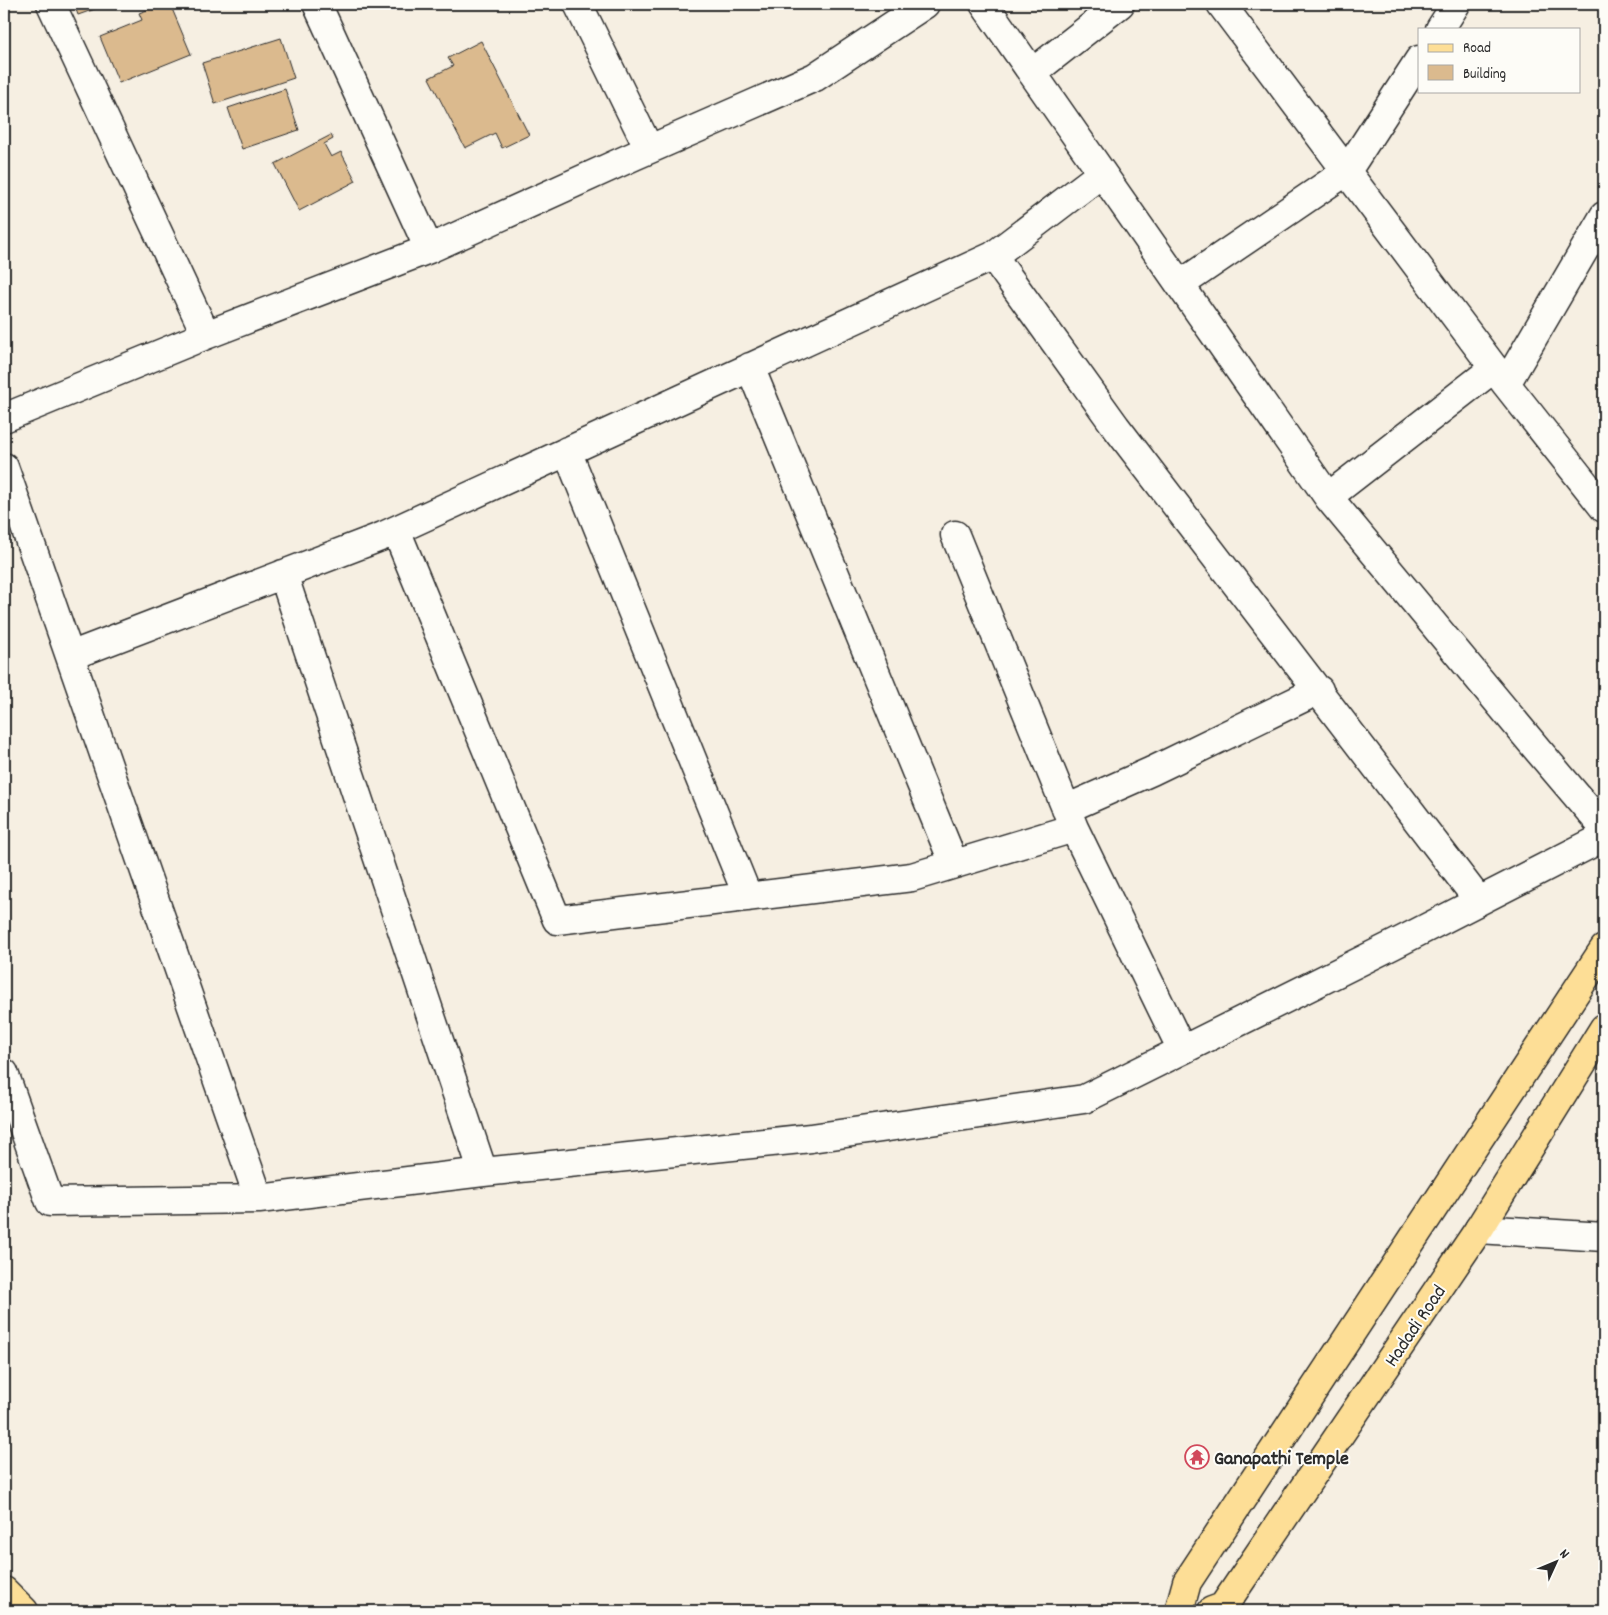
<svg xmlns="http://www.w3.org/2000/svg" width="1608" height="1615" viewBox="0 0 1608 1615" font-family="Dekko,sans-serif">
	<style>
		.building { fill: #dbba8e; stroke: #2b2b2b }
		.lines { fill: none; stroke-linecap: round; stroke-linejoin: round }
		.street-casing { stroke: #2b2b2b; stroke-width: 31 }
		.secondary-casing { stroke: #2b2b2b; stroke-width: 31 }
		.primary-casing { stroke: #2b2b2b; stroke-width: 31 }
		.street { stroke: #fdfcf7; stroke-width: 28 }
		.secondary { stroke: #fdfcf7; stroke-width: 28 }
		.primary { stroke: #fdde96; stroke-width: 28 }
		.labels { text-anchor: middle; stroke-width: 4; stroke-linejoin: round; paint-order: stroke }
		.street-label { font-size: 20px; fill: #2b2b2b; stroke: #fdfcf7 }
		.poi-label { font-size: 20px; font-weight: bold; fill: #2b2b2b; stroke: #fdfcf7; text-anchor: start }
	</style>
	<rect width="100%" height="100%" fill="#f6efe2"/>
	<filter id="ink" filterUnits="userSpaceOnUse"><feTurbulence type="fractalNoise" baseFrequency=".02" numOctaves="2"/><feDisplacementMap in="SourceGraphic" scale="10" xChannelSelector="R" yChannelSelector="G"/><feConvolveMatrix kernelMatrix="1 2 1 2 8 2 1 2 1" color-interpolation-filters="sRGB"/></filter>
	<g filter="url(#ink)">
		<path class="building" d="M74 4H109L78 15Z
			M162 4H170L191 54 119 83 100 37 142 20 139 13Z
			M281 38 294 78 215 104 202 63Z
			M481 41 529 135 502 148 495 133 465 148 429 78 453 66 448 58Z
			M285 89 299 130 242 149 228 108Z
			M331 135 333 139 324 144 331 157 341 152 356 181 299 211 275 164Z"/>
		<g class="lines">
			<g class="street-casing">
				<path id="street" d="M51 4 206 335
					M317 4 429 249
					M578 4 649 149
					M984 4 1328 497 1537 749 1604 828
					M1221 4 1506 384 1604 508
					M1440 29 1456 4
					M1032 73 1120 4
					M993 256 1116 427 1479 901
					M1181 284 1347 171 1419 60
					M750 367 954 864
					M1506 384 1604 216
					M4 418 206 335 429 249 634 156 815 77 925 4
					M567 451 748 897
					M4 467 259 1199
					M1328 497 1494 368
					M396 530 557 920 912 877 1074 828 1182 1050
					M955 535 1074 828
					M283 574 483 1172
					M70 656 383 536 993 256 1102 173
					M1066 809 1152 771 1319 690
					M4 1073 50 1202 259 1199 483 1172 811 1138 1084 1099 1393 945 1604 837"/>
			</g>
			<g class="secondary-casing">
				<path id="secondary" d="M1479 1229 1604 1237"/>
			</g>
			<g class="primary-casing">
				<path id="primary" d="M4 1591 24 1611
					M1179 1611 1187 1582 1604 949
					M1212 1611 1223 1607 1479 1229 1604 1028"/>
			</g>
			<use href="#street" class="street"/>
			<use href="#secondary" class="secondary"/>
			<use href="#primary" class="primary"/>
		</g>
	</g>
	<defs>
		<g id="temple-ring" transform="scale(1.25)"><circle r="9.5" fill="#fdfcf7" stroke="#d1495b" stroke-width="1.5"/><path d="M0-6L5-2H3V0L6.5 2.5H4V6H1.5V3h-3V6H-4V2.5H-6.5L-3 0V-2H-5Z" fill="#d1495b"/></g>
	</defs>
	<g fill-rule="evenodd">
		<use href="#temple-ring" x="1197" y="1457"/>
	</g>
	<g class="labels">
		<g class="street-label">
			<text transform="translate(1414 1325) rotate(-56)" y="7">Hadadi Road</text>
		</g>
		<g class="poi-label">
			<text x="1214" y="1464">Ganapathi Temple</text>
		</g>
	</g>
	<rect width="1608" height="1615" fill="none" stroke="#fdfcf7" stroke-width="20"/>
	<rect x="10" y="10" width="1588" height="1595" fill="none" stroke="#2b2b2b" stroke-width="2" filter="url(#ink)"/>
	<rect x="1418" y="28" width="162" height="65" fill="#fdfcf7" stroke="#a9a8a5"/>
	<rect x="1428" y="44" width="25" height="8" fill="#fdde96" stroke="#a9a8a5"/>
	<text x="1463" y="52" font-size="15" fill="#2b2b2b">Road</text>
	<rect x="1428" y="65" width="25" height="15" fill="#dbba8e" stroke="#a9a8a5"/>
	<text x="1463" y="78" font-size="15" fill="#2b2b2b">Building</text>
	<g transform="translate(1556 1562) rotate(46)" stroke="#fdfcf7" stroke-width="4" paint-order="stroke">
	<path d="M0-4L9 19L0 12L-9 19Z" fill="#2b2b2b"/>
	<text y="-8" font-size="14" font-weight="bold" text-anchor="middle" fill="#2b2b2b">N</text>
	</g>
</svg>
